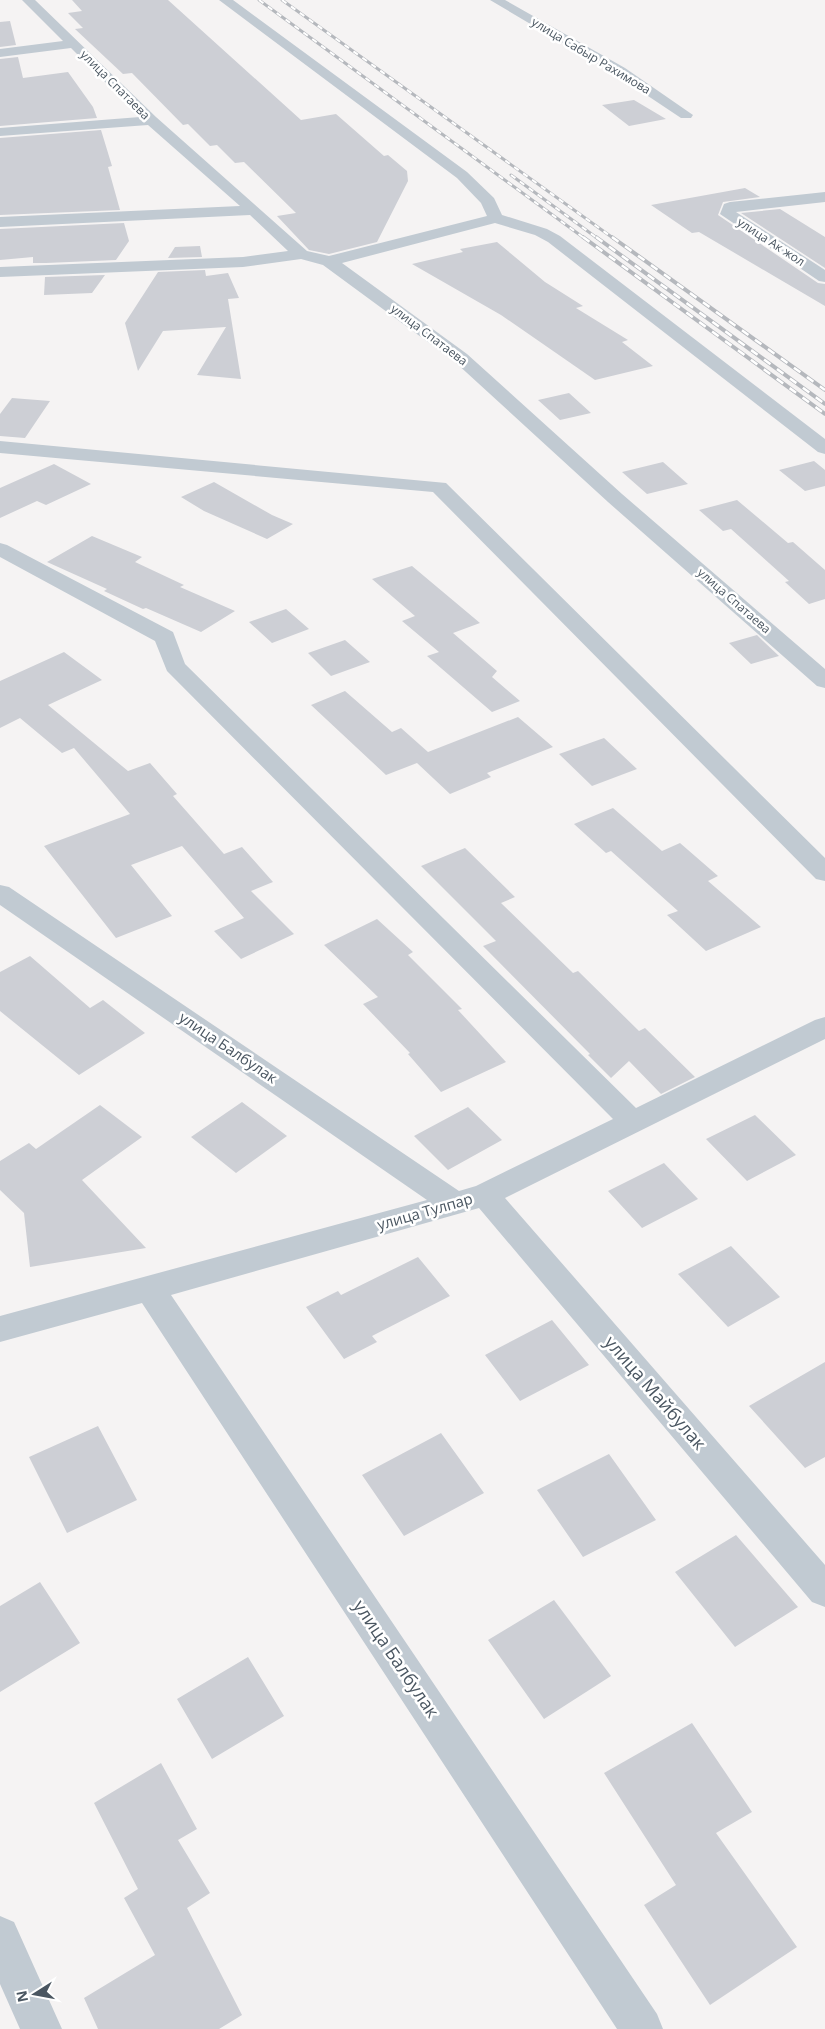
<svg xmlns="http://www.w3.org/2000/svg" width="825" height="2029" viewBox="0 0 825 2029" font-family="'Open Sans',sans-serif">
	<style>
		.building { fill: #cdcfd5 }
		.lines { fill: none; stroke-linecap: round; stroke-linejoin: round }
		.minor { fill: #c1cad2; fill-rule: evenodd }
		.rail-far1-casing { stroke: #b5b8bd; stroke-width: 3 }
		.rail-casing { stroke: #b5b8bd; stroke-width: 4 }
		.rail-far1 { stroke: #fff; stroke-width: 2; stroke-dasharray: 5.5; stroke-linecap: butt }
		.rail { stroke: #fff; stroke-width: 2.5; stroke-dasharray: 8; stroke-linecap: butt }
		.labels { text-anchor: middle; stroke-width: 5; stroke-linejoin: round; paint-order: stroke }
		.far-street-label { font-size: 12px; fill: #4a5661; stroke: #fff }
		.street-label { font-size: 15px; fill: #4a5661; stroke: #fff }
		.near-street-label { font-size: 18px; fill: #4a5661; stroke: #fff }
	</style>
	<rect width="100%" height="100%" fill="#f5f3f3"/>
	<path class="building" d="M72 0H168L301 120 336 114 384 156 388 155 407 171 408 181 377 242 329 254 309 250 277 216 296 213 244 162 235 163 217 145 210 146 188 124 183 125 132 73 123 74 75 29 83 28 68 13 82 11Z
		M10 21 16 45 0 47V22Z
		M18 57 23 78 68 72 93 107 97 118 0 126V59Z
		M634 100 666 119 629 126 602 105Z
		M101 130 112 166 108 167 120 210 0 215V138Z
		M745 188 760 197 723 202 718 215 818 283 825 284V306L699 232 692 233 651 205Z
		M780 209 825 237V268L741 213Z
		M124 223 129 241 116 260 46 263H33V257L0 260V229Z
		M497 242 545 282 583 306 576 308 628 340 622 342 653 366 595 380 501 315 412 264 463 252 460 249Z
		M200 246 202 257 168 258 175 247Z
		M205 270 206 276 228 273 239 298 228 299 241 379 197 375 226 327 163 331 138 371 125 323 158 272Z
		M105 275 92 293 44 295 45 277Z
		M569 393 591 413 560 420 538 400Z
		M12 398 50 401 25 438 0 436V414Z
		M814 461 825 470V486L805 491 779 470Z
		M663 462 688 484 647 494 622 472Z
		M54 464 91 484 46 505 37 501 0 518V488Z
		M214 482 272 515 293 524 267 539 204 511 181 497Z
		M737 500 788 543 793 542 825 570V599L809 604 785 582 789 581 731 529 723 531 699 510Z
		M92 536 142 557 135 562 184 585 180 587 235 611 201 632 146 608 143 609 104 591 107 589 47 562Z
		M412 566 480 623 453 633 497 671 492 677 520 701 492 712 427 656 439 652 402 621 415 616 372 579Z
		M286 609 309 629 272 643 249 622Z
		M757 635 762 640 779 656 751 664 729 643Z
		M345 640 370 662 331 676 308 653Z
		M64 652 102 680 48 705 128 771 150 763 177 794 173 796 224 854 242 847 273 882 251 891 294 934 241 959 214 931 244 918 182 846 131 865 172 916 116 938 44 846 130 814 74 748 62 753 20 718 0 728V681Z
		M345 691 392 732 401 728 428 752 518 717 553 747 487 773 491 777 450 794 417 763 386 775 311 705Z
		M604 738 637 769 592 786 559 754Z
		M613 808 662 851 680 843 718 876 708 881 761 927 706 951 667 915 678 911 611 851 606 853 574 824Z
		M465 848 515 897 501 903 573 973 578 971 639 1031 645 1028 695 1077 661 1094 629 1061 611 1078 588 1055 590 1054 483 946 496 941 421 866Z
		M377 919 413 952 408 955 462 1009 458 1010 506 1062 441 1092 408 1054 410 1053 363 1004 378 997 324 945Z
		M30 956 90 1008 103 1000 145 1033 79 1075 0 1011V972Z
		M242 1102 287 1136 236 1173 191 1137Z
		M100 1105 142 1137 82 1180 146 1248 30 1267 24 1213 0 1190V1161L29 1143 36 1149Z
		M468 1107 502 1140 448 1170 414 1136Z
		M755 1115 796 1155 747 1181 706 1139Z
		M664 1163 698 1199 642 1228 608 1191Z
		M731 1246 780 1297 728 1327 678 1274Z
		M418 1257 450 1296 372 1336 377 1342 344 1359 306 1307 338 1291 341 1295Z
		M552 1320 589 1365 520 1401 485 1355Z
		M825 1362V1457L805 1468 749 1406Z
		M98 1426 137 1500 67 1533 29 1457Z
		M441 1433 484 1493 404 1536 362 1475Z
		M609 1454 656 1520 583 1557 537 1490Z
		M736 1535 798 1607 735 1647 675 1572Z
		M40 1582 80 1643 0 1692V1606Z
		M554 1600 611 1676 544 1719 488 1640Z
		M248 1657 284 1716 212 1759 177 1699Z
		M692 1723 752 1812 716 1833 797 1947 710 2005 644 1905 676 1885 604 1773Z
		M161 1763 197 1829 178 1840 210 1893 187 1908 242 2015 219 2029H98L84 1998 155 1955 124 1898 138 1889 94 1803Z"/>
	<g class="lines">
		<path class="minor" d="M22 0H35L156 117 307 251 329 256 487 216 481 203 457 178 219 0H233L467 172 494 198 502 215 547 229 560 236 825 439V454L818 452 548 242 535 235 495 223 342 263 467 354 622 494 825 669V688L817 686 608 502 455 362 323 265 301 259 243 267 0 277V267L243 257 288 251 250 215 0 227V217L240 206 148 125 0 136V128L140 117 71 48 0 57V49L63 41Z
			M490 0H505L625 68 693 115 691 118H681L615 74Z
			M825 192V202L736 212 825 270V282L819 281 720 214 724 204 730 202Z
			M0 441 446 483 825 858V881L816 879 433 492 0 453Z
			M0 543 7 545 173 632 185 664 636 1108 815 1020 825 1017V1039L505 1198 825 1565V1607L812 1602 479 1208 171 1295 657 2014 663 2029H617L142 1303 0 1342V1316L427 1200 0 905V885L9 887 459 1191 476 1186 613 1119 167 671 155 641 0 557Z
			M0 1916 14 1922 62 2029H20L0 1984Z"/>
		<g class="rail-far1-casing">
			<path id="rail-far1" d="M259 0 584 238
				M282 0 613 238
				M511 175 597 238"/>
		</g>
		<g class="rail-casing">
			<path id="rail" d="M583 237 825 414
				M596 237 825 404
				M612 237 825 390"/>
		</g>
		<use href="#rail-far1" class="rail-far1"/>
		<use href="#rail" class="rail"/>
	</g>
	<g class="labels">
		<g class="far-street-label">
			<text transform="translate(591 56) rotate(31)" y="4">улица Сабыр Рахимова</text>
			<text transform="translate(115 85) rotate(45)" y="4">улица Спатаева</text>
			<text transform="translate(771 242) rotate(33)" y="4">улица Ак жол</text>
			<text transform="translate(429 335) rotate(37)" y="4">улица Спатаева</text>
			<text transform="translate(734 601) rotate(41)" y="4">улица Спатаева</text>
		</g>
		<g class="street-label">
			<text transform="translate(228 1048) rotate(34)" y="5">улица Балбулак</text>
			<text transform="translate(425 1212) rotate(-16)" y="5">улица Тулпар</text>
		</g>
		<g class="near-street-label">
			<text transform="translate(655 1393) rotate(49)" y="6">улица Майбулак</text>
			<text transform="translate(396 1659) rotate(56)" y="6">улица Балбулак</text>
		</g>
	</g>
	<g transform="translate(35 1994) rotate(259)" stroke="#ffffff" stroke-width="4" paint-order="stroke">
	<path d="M0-4L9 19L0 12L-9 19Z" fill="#4a5661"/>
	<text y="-8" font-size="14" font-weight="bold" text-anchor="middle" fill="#4a5661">N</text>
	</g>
</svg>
